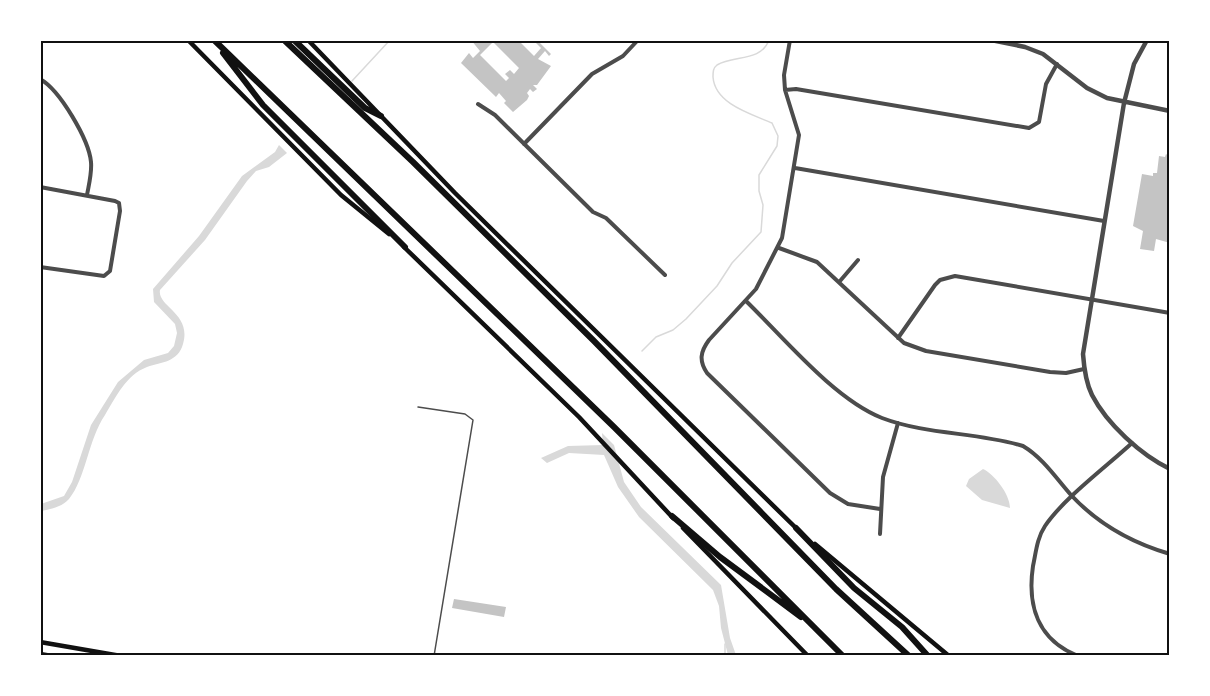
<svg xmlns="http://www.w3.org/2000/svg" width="1210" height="696" viewBox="0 0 1210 696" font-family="Quicksand,sans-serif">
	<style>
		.water { fill: #d9d9d9 }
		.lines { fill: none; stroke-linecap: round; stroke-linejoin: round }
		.stream { stroke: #d9d9d9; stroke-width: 1.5 }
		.building { fill: #c4c4c4; fill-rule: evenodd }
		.service { stroke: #4c4c4c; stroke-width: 1.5 }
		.minor { stroke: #4c4c4c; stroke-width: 4 }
		.tertiary { stroke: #4c4c4c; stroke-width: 4.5 }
		.secondary { stroke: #111; stroke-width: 4.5 }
		.motorway { stroke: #111; stroke-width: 6 }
		.neatline { fill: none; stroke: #111; stroke-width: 2 }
	</style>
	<rect width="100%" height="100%" fill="#fff"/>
	<path class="water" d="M279 145 287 153 269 167 256 171 247 181 205 240 160 290C157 307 192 313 183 344 178 362 162 362 147 367 126 375 116 397 105 415 88 440 86 478 69 499 62 507 51 509 41 511V504L64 496 72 482 91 425 118 382 144 360 168 353 174 346 177 333 175 324 154 302 153 289 199 236 242 176 275 152Z
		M602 433 614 445 624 482 641 507 721 585 730 638 736 655H728L721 628 719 606 713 590 639 517 618 487 604 455 569 453 547 463 541 458 568 446 603 445Z
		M983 469C994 474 1010 494 1010 508L982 500 966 486 969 479Z"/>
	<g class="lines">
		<path class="stream" d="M352 81 390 40
			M642 351 656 337 673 330 686 319 717 286 732 263 761 232 763 205 759 191V175L777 146 778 136 772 123C751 114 715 104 713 77 713 72 713 68 717 65 734 55 761 62 769 40
			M725 656V644"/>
	</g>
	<path class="building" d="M471 40H518L534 56 541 48 533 40H537L551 54 549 56 545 51 538 59 551 66 537 85H533L537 89 533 92 530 89 527 93 529 96 527 100 513 112 504 103 506 101 499 93 496 97 461 63 469 53 473 58 480 51ZM493 42 519 68 514 74 510 70 505 74 509 78 506 81 480 55Z
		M1166 154 1170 157V243L1156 239 1154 251 1140 249 1143 231 1133 226 1142 174 1153 176V173H1157L1159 156 1165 157Z
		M454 599 506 607 504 617 452 608Z"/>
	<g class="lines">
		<path class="service" d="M418 407 465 414 473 420 434 656"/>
		<path class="minor" d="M790 40 784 75 785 90 799 135 782 238 756 289 709 340C700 352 699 361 707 373L830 493 848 504 880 509
			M40 79C60 90 89 140 91 162 92 173 89 184 87 195
			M785 90 796 89 1029 128 1039 122 1046 84 1057 64
			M478 104 495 115 593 212 606 218 665 275
			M524 144 592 74 623 56 638 40
			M795 168 1104 221
			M40 187 115 201 119 203 120 211 110 271 104 276 40 267
			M779 248 817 262 904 343 926 351 1050 372 1066 373 1084 369
			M840 281 858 260
			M746 301C784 338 834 399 882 418 927 435 977 432 1023 446 1043 458 1056 478 1071 495 1098 524 1132 543 1170 554
			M898 338 935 285 940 280 955 276 1170 313
			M880 534 883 477 898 423
			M1078 656C1038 640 1027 606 1033 566 1036 552 1037 538 1045 526 1064 498 1106 467 1132 443"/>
		<path class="tertiary" d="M991 40 1025 47 1043 54 1087 88 1107 98 1170 111
			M1147 40 1134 64 1124 103 1083 354C1084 368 1086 383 1092 395 1107 424 1141 455 1170 469"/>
		<path class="secondary" d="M188 40 341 195 389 234
			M308 40 455 193 797 529
			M404 247 579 417 673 518
			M683 528 808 656
			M815 544 949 656
			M40 642 121 656
			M40 654 52 656"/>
		<path class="motorway" d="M214 40 614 427 843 656
			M284 40 413 162 593 340 836 589 909 656
			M294 40 365 108 381 116
			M223 53 263 105 405 247
			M672 516 720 557 801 617
			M796 528 854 588 902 627 928 656"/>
	</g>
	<rect width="1210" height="696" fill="none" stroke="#ffffff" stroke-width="84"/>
	<rect x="42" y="42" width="1126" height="612" class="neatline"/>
</svg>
